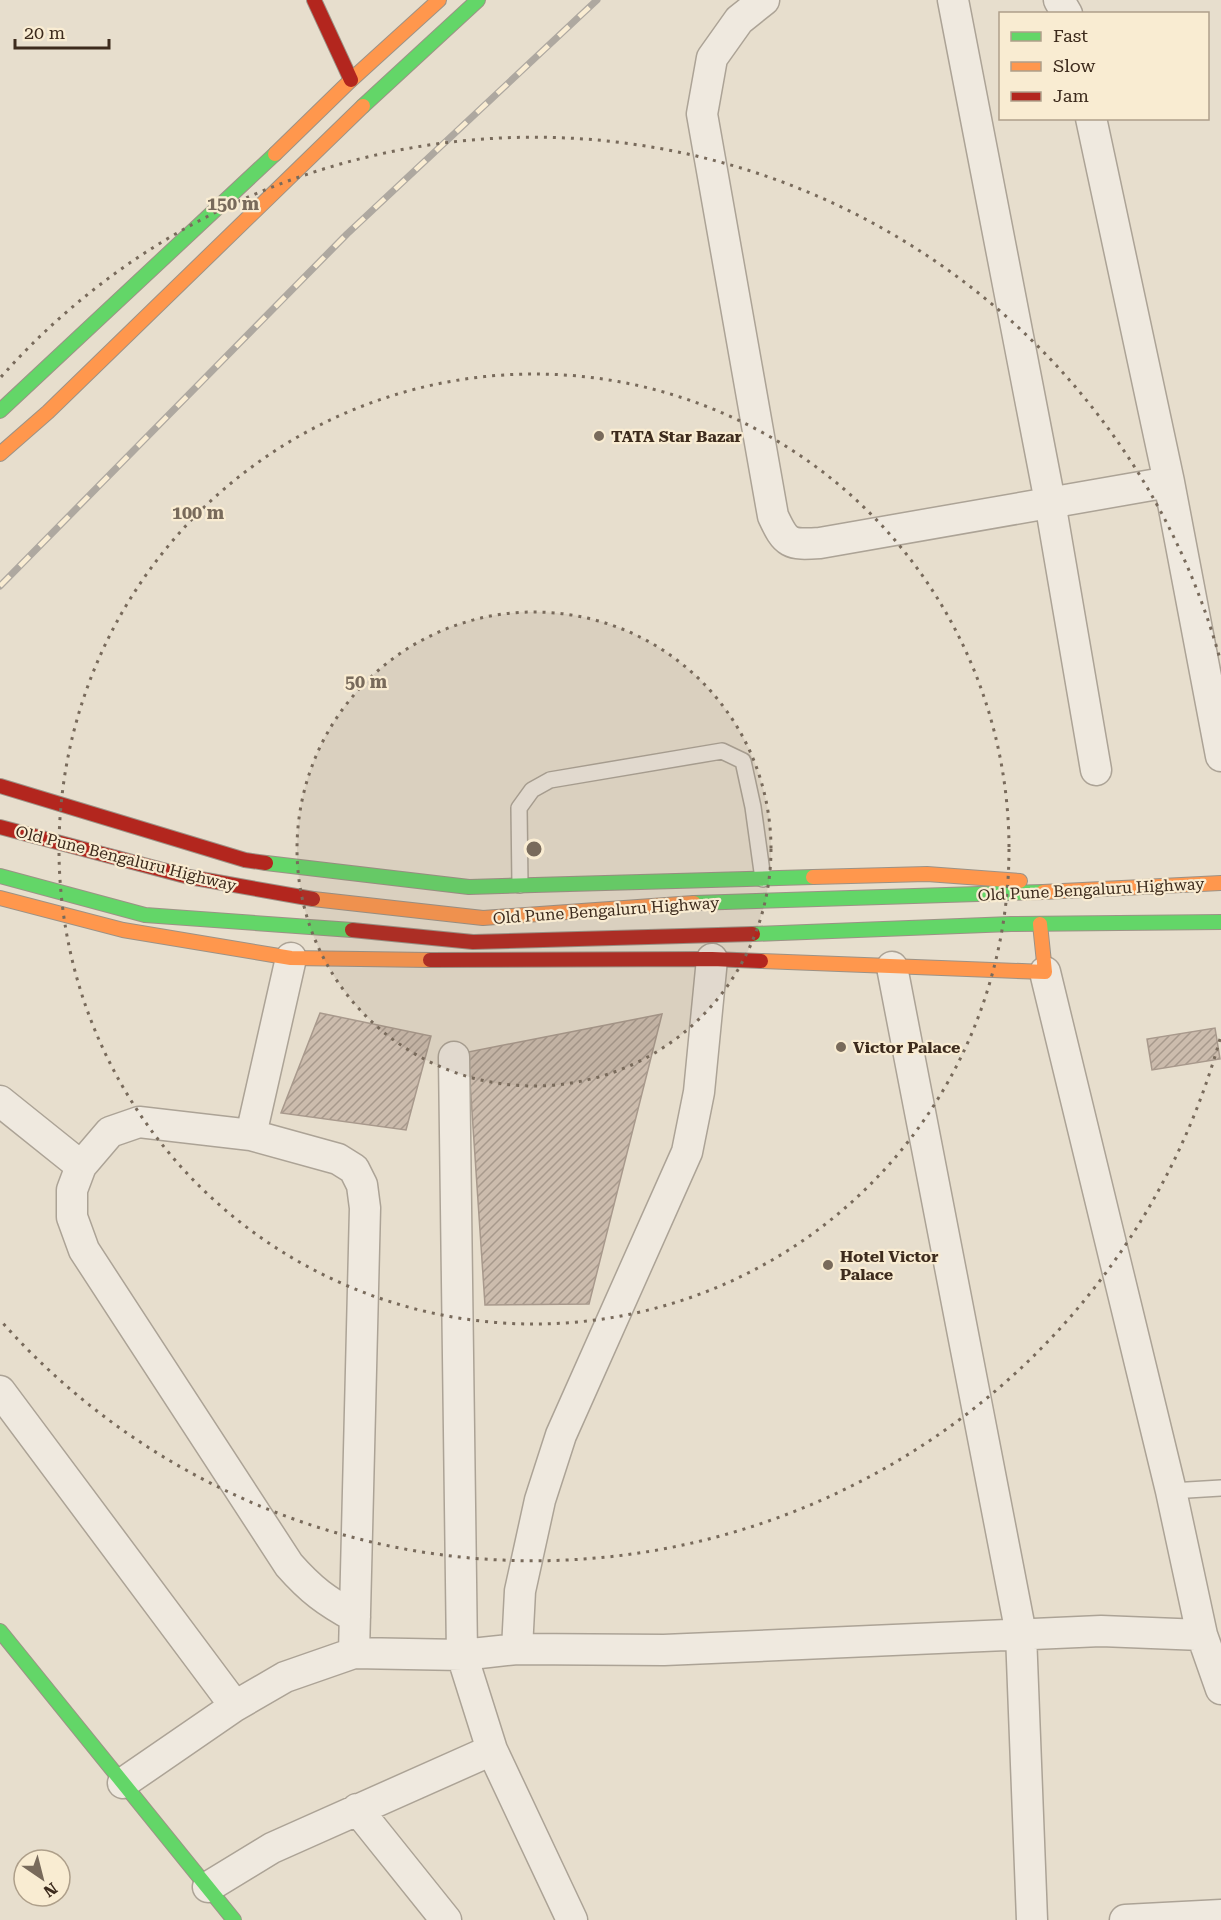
<svg xmlns="http://www.w3.org/2000/svg" width="1221" height="1920" viewBox="0 0 1221 1920" font-family="'Roboto Serif',serif">
	<style>
		.building { fill: url(#building-hatch); stroke: #a8998c; stroke-width: 1.5 }
		.lines { fill: none; stroke-linecap: round; stroke-linejoin: round }
		.lane-casing { stroke: #aca396; stroke-width: 18 }
		.street-casing { stroke: #aca396; stroke-width: 33 }
		.fast-casing { stroke: #9c9286; stroke-width: 16 }
		.slow-casing { stroke: #9c9286; stroke-width: 16 }
		.jam-casing { stroke: #9c9286; stroke-width: 16 }
		.lane { stroke: #efe9df; stroke-width: 15 }
		.street { stroke: #efe9df; stroke-width: 30 }
		.fast { stroke: #63d668; stroke-width: 14 }
		.slow { stroke: #ff974d; stroke-width: 14 }
		.jam { stroke: #b3261e; stroke-width: 14 }
		.rail-casing { stroke: #aea8a0; stroke-width: 7 }
		.rail { stroke: #f9ecd2; stroke-width: 4.5; stroke-dasharray: 14; stroke-linecap: butt }
		.ring { fill: none; stroke: #786a5b; stroke-width: 3; stroke-dasharray: 3 6 }
		.poi-dot { fill: #786a5b; stroke: #f9ecd2; stroke-width: 2 }
		.labels { text-anchor: middle; stroke-width: 4.5; stroke-linejoin: round; paint-order: stroke }
		.poi-label { font-size: 16px; font-weight: bold; fill: #3d2b1d; stroke: #f9ecd2; text-anchor: start }
		.street-label { font-size: 16px; fill: #3d2b1d; stroke: #f9ecd2 }
		.centre { fill: #786a5b; stroke: #f9ecd2; stroke-width: 3 }
		.ring-label { font-size: 18px; text-anchor: middle; font-weight: bold; fill: #786a5b; stroke: #f9ecd2; stroke-width: 4.5; stroke-linejoin: round; paint-order: stroke }
	</style>
	<defs>
		<pattern id="building-hatch" width="6" height="6" patternUnits="userSpaceOnUse" patternTransform="scale(1.5)"><rect width="6" height="6" fill="#ccbcad"/><path d="M-1 1l2-2M0 6l6-6M5 7l2-2" fill="none" stroke="#a7998c"/></pattern>
	</defs>
	<rect width="100%" height="100%" fill="#e7decd"/>
	<path class="building" d="M320 1013 431 1036 406 1130 281 1113Z
		M662 1014 589 1304 485 1305 468 1052Z
		M1215 1028 1220 1059 1152 1070 1147 1039Z"/>
	<g class="lines">
		<g class="lane-casing">
			<path id="lane" d="M520 885 519 808 532 790 550 780 722 751 743 761 753 807 763 879
				M1171 1491 1221 1488"/>
		</g>
		<g class="street-casing">
			<path id="street" d="M764 0 739 20 712 58 702 114 773 516C786 544 789 545 820 543L1169 482
				M953 0 1050 502 1096 770
				M1059 0 1067 14
				M1091 118 1169 482 1221 756
				M892 967 1021 1634 1032 1920
				M1045 972 1171 1491 1202 1635 1221 1689
				M454 1057 462 1655 492 1750 572 1920
				M0 1101 81 1166
				M251 1135 291 958
				M0 1391 235 1706
				M517 1649 520 1591 540 1500 561 1435 687 1152 699 1092 712 959
				M354 1653 365 1208 362 1185 354 1169 338 1159 251 1135 139 1122 110 1132 81 1166 72 1190V1217L84 1250 289 1565C311 1590 326 1601 355 1617
				M123 1783 235 1706 285 1677 354 1653 462 1655 517 1649 664 1650 1101 1631 1202 1635
				M357 1809 446 1920
				M208 1887 272 1848 492 1750
				M1125 1920 1221 1915"/>
		</g>
		<g class="fast-casing">
			<path id="fast" d="M363 106 478 0
				M0 411 275 154
				M266 863 469 887 813 877
				M0 876 145 915 352 930
				M694 903 1043 892
				M753 934 1011 924 1221 922
				M0 1631 234 1920"/>
		</g>
		<g class="slow-casing">
			<path id="slow" d="M275 154 351 80 439 0
				M0 454 48 412 363 106
				M813 877 927 874 1020 881
				M1043 892 1221 883
				M0 898 123 930 291 958 430 960
				M313 899 483 918 694 903
				M761 961 1045 972 1040 924"/>
		</g>
		<g class="jam-casing">
			<path id="jam" d="M314 0 351 80
				M0 786 245 860 266 863
				M0 827 189 877 313 899
				M352 930 473 942 753 934
				M430 960 712 959 761 961"/>
		</g>
		<use href="#lane" class="lane"/>
		<use href="#street" class="street"/>
		<use href="#fast" class="fast"/>
		<use href="#slow" class="slow"/>
		<use href="#jam" class="jam"/>
		<g class="rail-casing">
			<path id="rail" d="M0 586 347 234 597 0"/>
		</g>
		<use href="#rail" class="rail"/>
	</g>
	<circle cx="534" cy="849" r="237" fill="#786a5b" fill-opacity=".12"/>
	<g class="ring">
		<circle cx="534" cy="849" r="237"/>
		<circle cx="534" cy="849" r="475"/>
		<path d="M1220 1039A712 712 0 0 1 1 1321M1 377A712 712 0 0 1 1220 659"/>
	</g>
	<g class="poi-dot">
		<circle cx="599" cy="436" r="6"/>
		<circle cx="841" cy="1047" r="6"/>
		<circle cx="828" cy="1265" r="6"/>
	</g>
	<g class="labels">
		<g class="poi-label">
			<text x="611" y="442">TATA Star Bazar</text>
			<text x="853" y="1053">Victor Palace</text>
			<text x="840" y="1262">Hotel Victor<tspan x="840" dy="18">Palace</tspan></text>
		</g>
		<g class="street-label">
			<text transform="translate(126 858) rotate(14)" y="6">Old Pune Bengaluru Highway</text>
			<text transform="translate(1091 889) rotate(-3)" y="6">Old Pune Bengaluru Highway</text>
			<text transform="translate(606 910) rotate(-4)" y="6">Old Pune Bengaluru Highway</text>
		</g>
	</g>
	<circle cx="534" cy="849" r="9" class="centre"/>
	<g class="ring-label">
		<text x="233" y="210">150 m</text>
		<text x="198" y="519">100 m</text>
		<text x="366" y="688">50 m</text>
	</g>
	<rect x="999" y="12" width="210" height="108" fill="#f9ecd2" stroke="#ae9f8a" stroke-width="1.5"/>
	<rect x="1011" y="32" width="30" height="9" fill="#63d668" stroke="#ae9f8a" stroke-width="1.5"/>
	<text x="1053" y="42" font-size="18" fill="#3d2b1d">Fast</text>
	<rect x="1011" y="62" width="30" height="9" fill="#ff974d" stroke="#ae9f8a" stroke-width="1.5"/>
	<text x="1053" y="72" font-size="18" fill="#3d2b1d">Slow</text>
	<rect x="1011" y="92" width="30" height="9" fill="#b3261e" stroke="#ae9f8a" stroke-width="1.5"/>
	<text x="1053" y="102" font-size="18" fill="#3d2b1d">Jam</text>
	<g transform="translate(42 1878) rotate(145)"><circle r="28" fill="#f9ecd2" stroke="#ae9f8a" stroke-width="1.5"/>
	<path d="M0-4.5L10 22L0 15L-10 22Z" fill="#786a5b"/>
	<text y="-9" font-size="16" font-weight="bold" text-anchor="middle" fill="#3d2b1d">N</text>
	</g>
	<path d="M15 39v9h94v-9" fill="none" stroke="#3d2b1d" stroke-width="3"/>
	<text x="24" y="39" font-size="18" fill="#3d2b1d" stroke="#f9ecd2" stroke-width="4.5" paint-order="stroke">20 m</text>
</svg>
